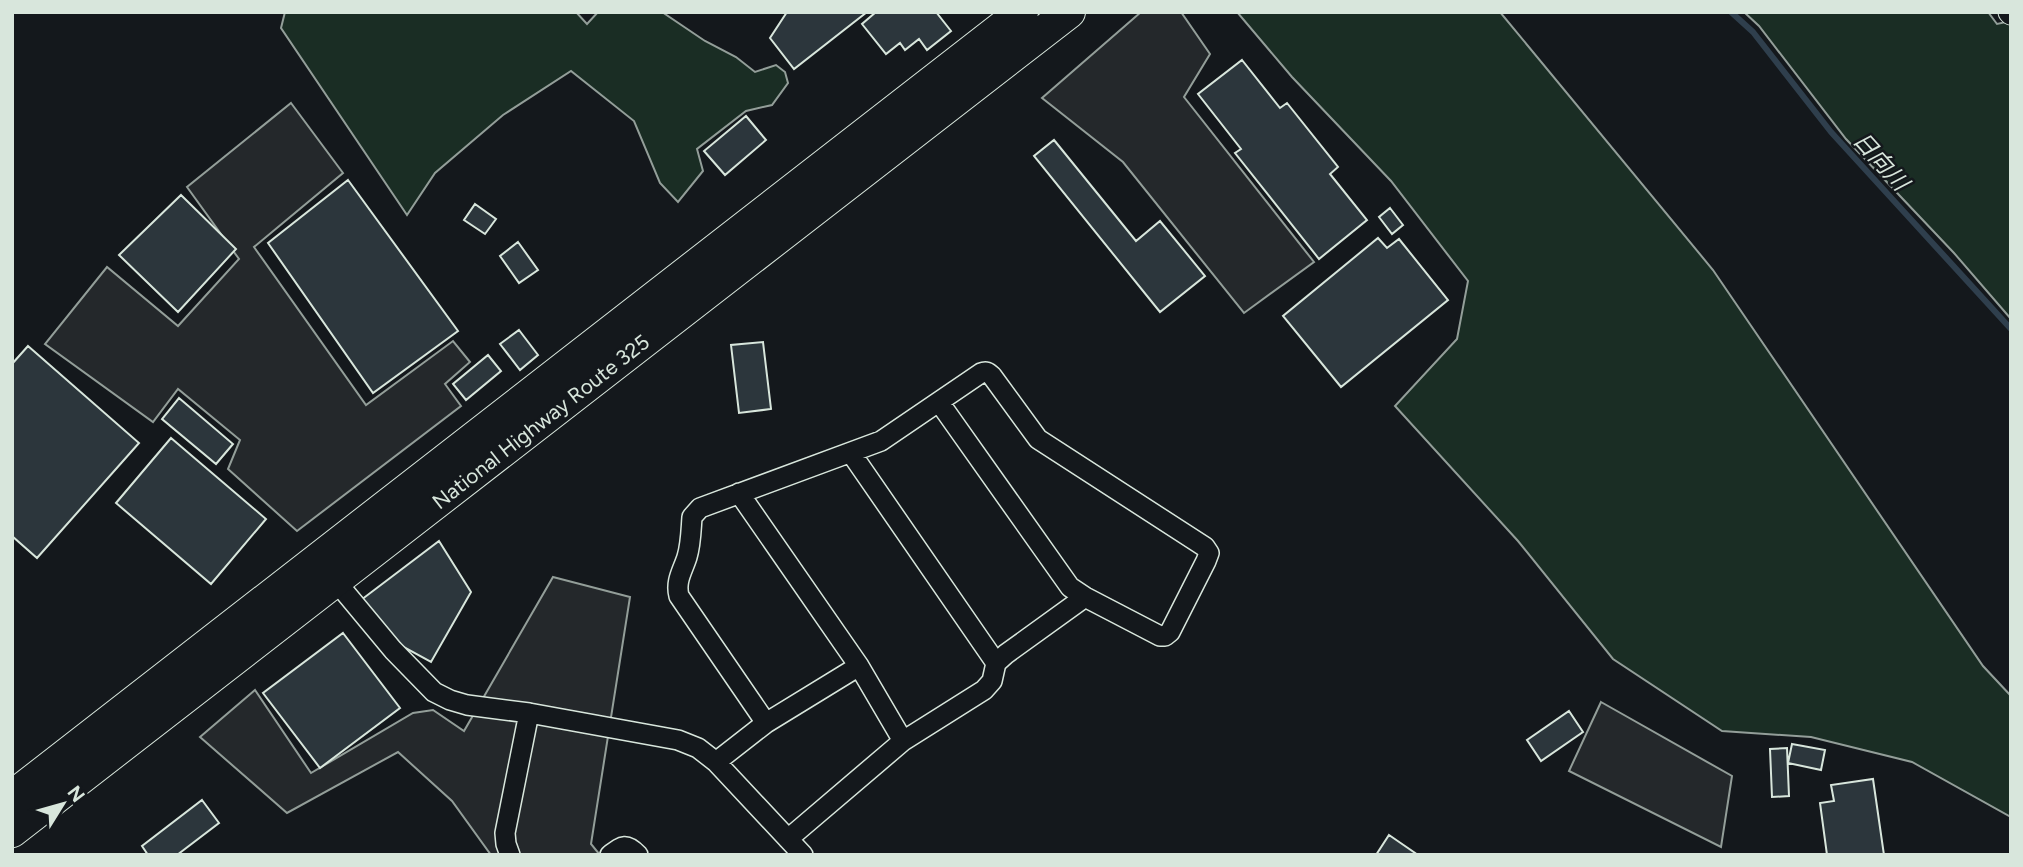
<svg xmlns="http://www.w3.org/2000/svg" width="2023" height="867" viewBox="0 0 2023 867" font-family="Figtree,'Noto Sans JP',sans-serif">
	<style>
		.green { fill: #1a2d24; stroke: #939e99; stroke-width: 2 }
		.parking { fill: #24282b; stroke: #939e99; stroke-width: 2 }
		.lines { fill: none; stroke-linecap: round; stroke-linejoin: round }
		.stream { stroke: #2f3f4d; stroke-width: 6 }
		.building { fill: #2c363c; stroke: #d8e6dc; stroke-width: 2 }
		.minor-casing { stroke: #d8e6dc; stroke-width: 22 }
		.tertiary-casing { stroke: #d8e6dc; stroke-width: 25 }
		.trunk-casing { stroke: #d8e6dc; stroke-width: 34 }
		.minor { stroke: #14181c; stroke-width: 19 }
		.tertiary { stroke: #14181c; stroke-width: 23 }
		.trunk { stroke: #14181c; stroke-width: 32 }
		.labels { text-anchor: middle; stroke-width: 5; stroke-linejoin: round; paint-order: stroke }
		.street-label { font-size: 21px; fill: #d8e6dc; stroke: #14181c }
		.water-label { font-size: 23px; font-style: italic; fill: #d8e6dc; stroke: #14181c }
	</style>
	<rect width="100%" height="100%" fill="#14181c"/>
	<path class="green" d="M285 12H576L587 24 598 12H662L705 41 736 57 755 72 776 65 785 72 788 83 772 105 746 111 697 149 703 171 678 202 660 183 634 121 571 71 503 115 435 173 407 215 281 28Z
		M1237 12H1500L1713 270 1983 666 2011 696V817L1912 762 1811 737 1722 731 1613 659 1518 541 1395 406 1457 339 1468 281 1391 181 1292 77Z
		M1744 12H1988L1997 24 2011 21V319L1954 253 1846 139 1759 26Z"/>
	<path class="parking" d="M1141 12H1181L1210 54 1184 97 1314 262 1244 313 1123 162 1042 98Z
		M291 103 343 173 254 247 366 405 453 341 470 362 445 384 461 406 297 531 228 469 240 440 178 389 153 422 45 344 107 267 178 326 239 259 187 187Z
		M553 577 630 597 591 844 600 855H491L452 801 398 752 287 813 200 737 255 690 311 773 413 713 433 710 464 731Z
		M1601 702 1732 776 1721 847 1569 771Z"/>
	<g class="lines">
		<path class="stream" d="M1731 12 1753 32 1831 132 2011 329"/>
	</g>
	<path class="building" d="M787 12H867L794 69 770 38Z
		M876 12H936L951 31 927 50 919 39 905 50 900 43 886 54 862 24Z
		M1242 60 1280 108 1287 103 1338 167 1330 174 1367 220 1319 259 1235 153 1241 149 1198 94Z
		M746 116 766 140 725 175 704 151Z
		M1054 140 1136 241 1160 221 1205 276 1160 312 1034 156Z
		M348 180 458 331 373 393 268 243Z
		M181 195 236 249 178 312 119 255Z
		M475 204 496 219 485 234 464 220Z
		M1390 208 1403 225 1392 234 1379 217Z
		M1378 238 1387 248 1399 239 1448 300 1341 387 1283 316Z
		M518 242 538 270 519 283 500 256Z
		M519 330 538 355 520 370 500 344Z
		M763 342 771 409 739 413 731 345Z
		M28 346 139 443 37 558 12 536V364Z
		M488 355 501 371 466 400 453 384Z
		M179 398 233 444 216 464 162 419Z
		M171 438 266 519 211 584 116 503Z
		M439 541 471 592 431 662 398 644 357 603Z
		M343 633 400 708 320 768 263 693Z
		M1569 711 1583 732 1541 761 1527 740Z
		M1792 744 1825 750 1821 770 1788 763Z
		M1787 748 1789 796 1772 797 1770 749Z
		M1873 779 1884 855H1827L1820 803 1834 801 1831 785Z
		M202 800 219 823 177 855H148L142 846Z
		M1389 835 1418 855H1376Z"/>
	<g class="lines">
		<g class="minor-casing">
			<path id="minor" d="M851 453 996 663
				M739 493 859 666 903 741
				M329 573 393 650 434 692 450 700 467 705 529 713
				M766 723 859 666
				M716 762 766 723 679 596C675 581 683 570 687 557 691 544 691 530 692 517L700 508 881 441 981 373C986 371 988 372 992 376L1038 439 1205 547 1209 553 1206 561 1170 632 1165 636H1160L1085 597 1070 587 939 402
				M788 839 903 741 984 690 992 681 996 663 1006 654 1085 597
				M510 855 506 844 505 833 529 713 678 740 698 748 716 762 803 855
				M610 855C622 846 626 842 638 855"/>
		</g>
		<g class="tertiary-casing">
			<path id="tertiary" d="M2010 12 2011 13"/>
		</g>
		<g class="trunk-casing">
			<path id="trunk" d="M12 797 1022 12
				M12 831 1069 12"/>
		</g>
		<use href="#minor" class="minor"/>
		<use href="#tertiary" class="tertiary"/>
		<use href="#trunk" class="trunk"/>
	</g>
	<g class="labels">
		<g class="street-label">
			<text transform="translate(541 422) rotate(-38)" y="7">National Highway Route 325</text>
		</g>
		<g class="water-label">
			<text transform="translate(1881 161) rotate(48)" y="8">日向川</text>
		</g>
	</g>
	<rect width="2023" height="867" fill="none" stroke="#d8e6dc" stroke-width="28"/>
	<g transform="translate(63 804) rotate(53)" stroke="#14181c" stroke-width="5" paint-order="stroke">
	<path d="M0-5L12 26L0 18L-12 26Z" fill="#d8e6dc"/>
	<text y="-10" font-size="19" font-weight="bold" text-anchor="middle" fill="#d8e6dc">N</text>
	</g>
</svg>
